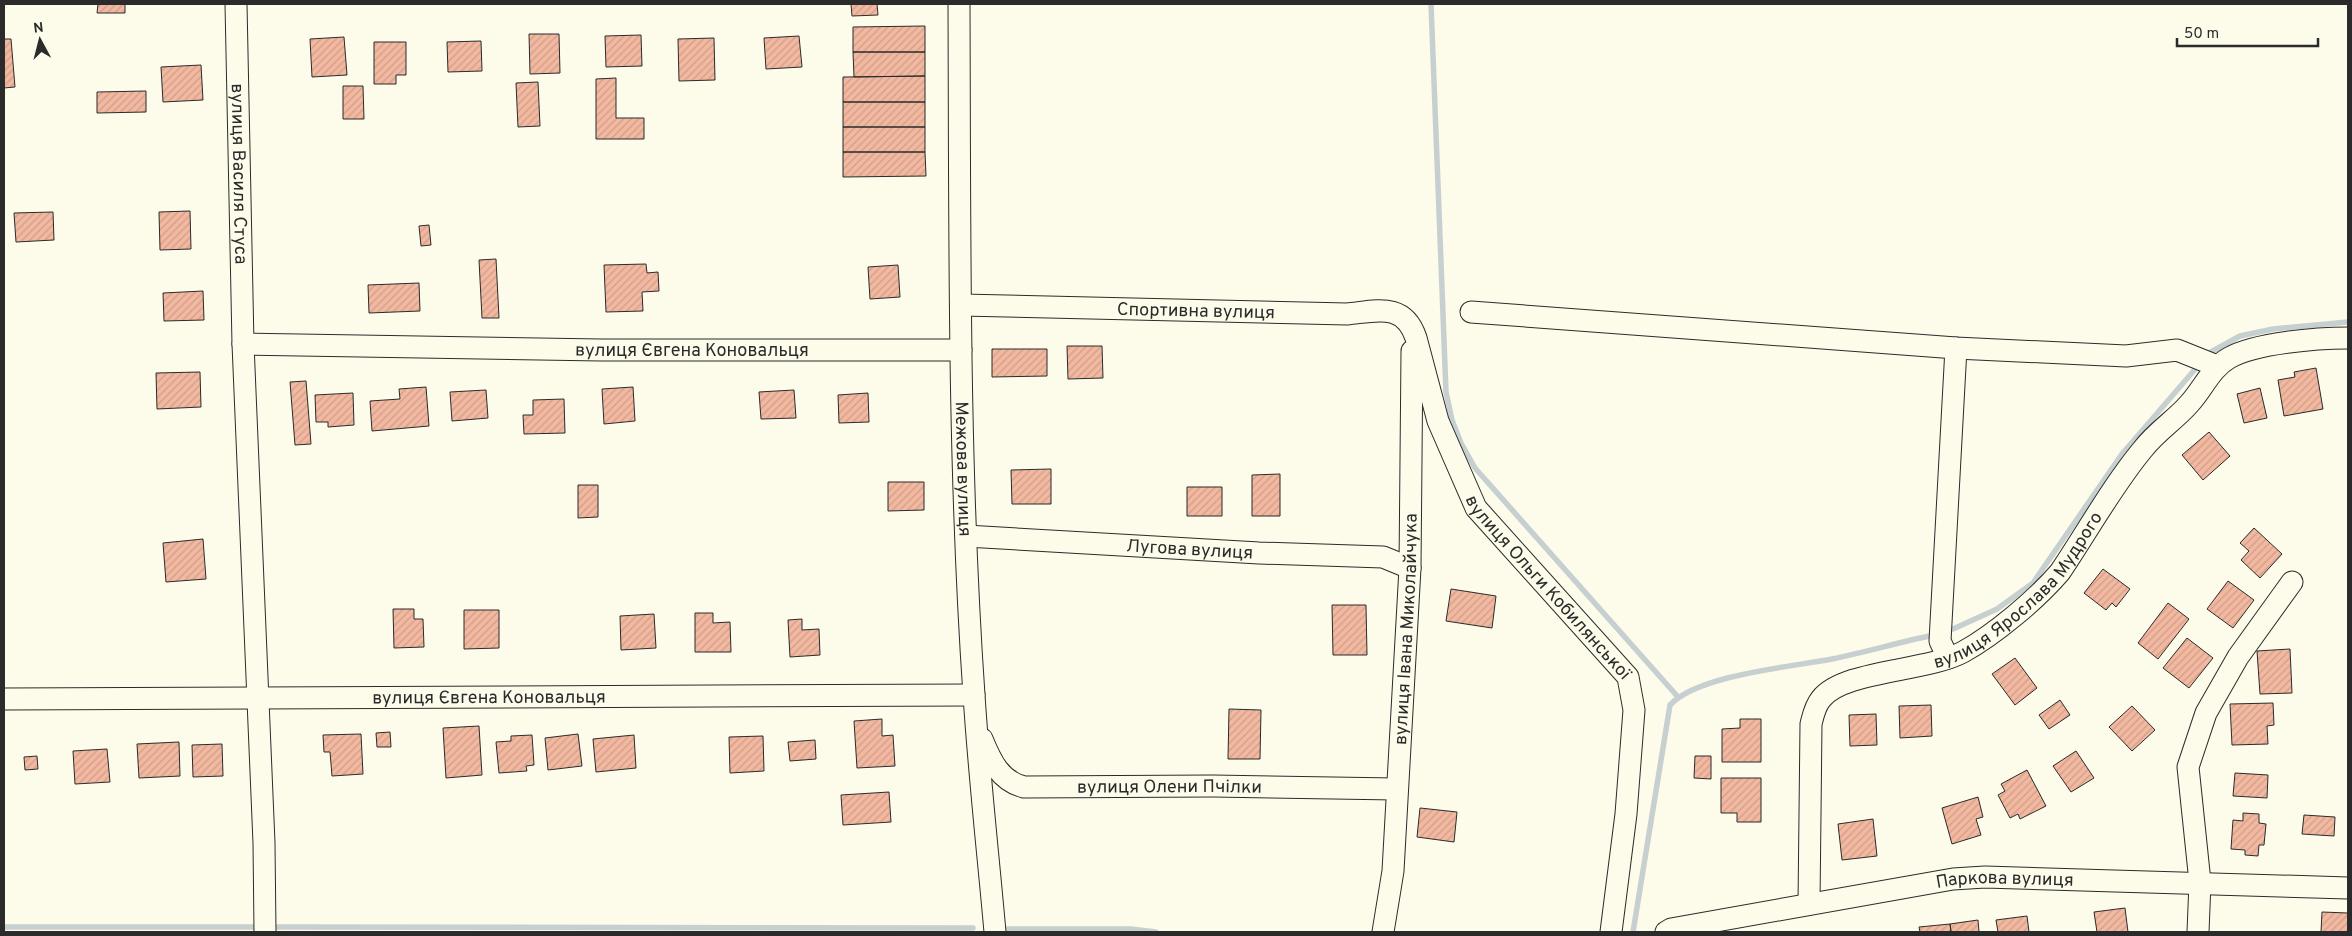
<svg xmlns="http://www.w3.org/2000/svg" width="2352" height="936" viewBox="0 0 2352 936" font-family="Overpass,sans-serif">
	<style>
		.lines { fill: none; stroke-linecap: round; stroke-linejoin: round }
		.stream { stroke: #c7d0d0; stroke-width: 5.5 }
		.building { fill: url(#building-hatch); stroke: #2b2b2b }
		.minor-casing { stroke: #2b2b2b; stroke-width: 23 }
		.minor { stroke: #fdfbea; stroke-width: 21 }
		.labels { text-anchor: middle; stroke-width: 4; stroke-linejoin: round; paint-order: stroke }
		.street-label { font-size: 18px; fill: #2b2b2b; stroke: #fdfbea }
	</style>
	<defs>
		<pattern id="building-hatch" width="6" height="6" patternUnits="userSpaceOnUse" patternTransform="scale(1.25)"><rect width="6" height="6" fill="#f2b8a0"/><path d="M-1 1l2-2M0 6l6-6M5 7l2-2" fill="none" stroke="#d09e8a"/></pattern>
	</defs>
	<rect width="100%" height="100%" fill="#fdfbea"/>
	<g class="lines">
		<path class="stream" d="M1431 4 1446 392 1452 420 1461 443 1475 468 1678 697
			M2209 353 2240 336 2273 329 2348 322
			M1953 629 1997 609 2033 583 2122 454 2197 367
			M4 927H253
			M276 927 973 928
			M1006 929H1131L1156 932
			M1633 932 1670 705C1698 675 1790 667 1832 659 1865 652 1897 643 1929 636"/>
	</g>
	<path class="building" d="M98 4H132H125V13H97Z
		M851 4H877L878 15 852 16Z
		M925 26V52H853V27Z
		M529 34H559L560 73 530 74Z
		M641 35 642 66 606 67 605 36Z
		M799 36 802 67 766 69 764 38Z
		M344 37 347 75 312 77 310 39Z
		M714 38 715 80 679 81 678 39Z
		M4 39H11L15 87 4 88Z
		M481 41 482 71 448 72 447 42Z
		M374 42H406V75H396V84H374Z
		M853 52H925V76L854 77Z
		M201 65 203 100 163 102 161 67Z
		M925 76V102H843V77Z
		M616 78V118H644V139H596V79Z
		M538 82 540 126 518 127 516 83Z
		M343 86H363L364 119H343Z
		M146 91V112L97 113V92Z
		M843 102H925V127H843Z
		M843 127H925V152H843Z
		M843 152H925L926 176 843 177Z
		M190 211 191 249 160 250 159 212Z
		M53 212 54 240 16 242 14 213Z
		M429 225 431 245 421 246 419 226Z
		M496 259 499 318H482L479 260Z
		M646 264 647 273 658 272 659 291 642 292 643 311 606 312 604 265Z
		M898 265 900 297 870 299 868 267Z
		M419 283 420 311 369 313 368 285Z
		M203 291 204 320 164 321 163 293Z
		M1067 346H1102L1103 378 1068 379Z
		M992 349H1047V376L992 377Z
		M2316 368 2323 409 2284 416 2278 380 2295 377 2294 372Z
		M200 372 201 407 157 409 156 373Z
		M306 381 311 444 295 445 290 382Z
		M426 387 429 426 372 431 370 401 400 399 399 389Z
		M633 387 635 421 604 424 602 389Z
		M2260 388 2267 418 2244 423 2237 394Z
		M486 390 488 418 452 421 450 392Z
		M794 390 796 418 761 419 759 392Z
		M353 393 354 425 328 427V422H316L315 395Z
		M868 393 869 422 839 423 838 395Z
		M564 399 565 433 524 434 523 415H533V400Z
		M2209 432 2230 456 2203 480 2182 455Z
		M1051 469V504H1012L1011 470Z
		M1280 474V516H1252V475Z
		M888 482H924V510L888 511Z
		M578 485H598V517L578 518Z
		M1187 487H1222V516H1187Z
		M2254 528 2282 554 2260 578 2241 560 2249 551 2240 543Z
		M203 539 206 579 166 582 163 543Z
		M2103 569 2130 589 2116 607 2112 603 2106 610 2084 593Z
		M2228 581 2254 600 2233 628 2207 609Z
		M1451 589 1496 596 1492 628 1446 621Z
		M2168 603 2189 619 2158 659 2138 643Z
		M1332 605H1366L1367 655H1333Z
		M393 609H414V619H423L424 647 394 648Z
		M464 610H499V648L464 649Z
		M695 613H713V623L730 622 731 652H695Z
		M654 614 656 648 621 650 620 616Z
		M802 619V630L819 629 820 655 790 657 788 620Z
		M2187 638 2213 658 2189 688 2163 668Z
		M2290 649 2292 693 2260 694 2257 651Z
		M2015 658 2037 688 2015 705 1992 674Z
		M2060 700 2070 715 2049 729 2039 715Z
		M2273 703 2274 725 2267 726 2268 744 2232 745 2230 704Z
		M1931 705 1932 736 1900 738 1899 706Z
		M2132 706 2155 730 2132 751 2109 727Z
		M1229 709 1261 710 1260 759H1228Z
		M1876 714 1877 745 1850 746 1849 715Z
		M882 719V736L893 735 895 766 857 768 854 721Z
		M1740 719H1761V762H1722V729L1740 728Z
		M479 726 482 775 446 778 443 728Z
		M390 732 391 747H377L376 733Z
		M361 734 363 774 332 776 330 752H324L323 735Z
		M578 734 582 766 548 770 545 738Z
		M532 735 534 765 526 766 527 771 499 773 496 742 511 741V736Z
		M634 735 636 768 596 772 593 739Z
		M763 736 764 771 730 773 729 737Z
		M815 740 816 759 790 761 788 742Z
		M179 742 180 776 139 778 137 744Z
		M222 744 223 776 193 777 192 745Z
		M107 749 110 782 75 784 73 751Z
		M2076 751 2094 778 2071 792 2053 766Z
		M37 756 38 769 25 770 24 757Z
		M1695 756H1711V779L1694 778Z
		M2027 770 2046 806 2020 819 2018 814 2010 818 1998 795 2005 791 2001 784Z
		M2235 773 2268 775 2267 798 2233 796Z
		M1721 778H1761V822H1737V813H1721Z
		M889 792 891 822 843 825 841 795Z
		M1978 797 1983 817 1976 819 1981 835 1952 844 1942 808Z
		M1420 808 1457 812 1454 842 1417 837Z
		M2243 813 2259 814V823L2266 824 2264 845H2259L2258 856 2245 855V850L2231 849 2233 820 2243 821Z
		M2304 815 2335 817 2334 836 2302 834Z
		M1873 819 1877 856 1842 860 1838 824Z
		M2125 908 2128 932H2097L2094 912Z
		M2322 912 2348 913V932H2321Z
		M2027 916 2029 932H1998L1996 920Z
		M1978 920 1979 932H1951L1950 924Z
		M1950 924 1951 932H1920L1919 927Z"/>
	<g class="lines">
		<g class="minor-casing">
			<g id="minor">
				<path id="s1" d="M236 4 243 344 264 843 265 932"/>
				<path id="s2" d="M959 4C960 234 958 465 974 695 979 774 988 853 995 932"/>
				<path id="s3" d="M961 305 1347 314C1377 311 1404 302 1416 338L1438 421 1476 508 1628 677 1634 710 1626 814 1611 932"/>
				<path d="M1471 312 1956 348 2126 356 2177 350 2217 366"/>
				<path id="s4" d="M243 344 601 350H961"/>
				<path id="s5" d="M966 536 1259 553 1383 557 1410 568"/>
				<path d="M1948 658 1940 641 1956 348"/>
				<path id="s6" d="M4 699 974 695"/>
				<path id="s7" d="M982 739C991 761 1000 781 1024 787L1213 786 1396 789"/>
				<path id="s8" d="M1809 904 1811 724C1813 716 1815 706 1821 699 1843 670 1926 672 1963 652 1994 635 2037 599 2060 572 2087 532 2113 485 2143 449 2157 431 2175 420 2189 404 2203 389 2211 368 2229 358 2255 343 2317 338 2348 338"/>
				<path id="s9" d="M1383 932 1393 871 1410 568 1412 351"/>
				<path id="s10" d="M1666 932 1671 929 1953 879 1985 877 2348 888"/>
				<path d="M2198 932 2200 882 2188 767 2206 713 2238 657 2292 582"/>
			</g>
		</g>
		<use href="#minor" class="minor"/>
	</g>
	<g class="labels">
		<g class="street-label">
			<text dy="6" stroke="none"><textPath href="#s1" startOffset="170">вулиця Василя Стуса</textPath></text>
			<text dy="6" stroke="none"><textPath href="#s3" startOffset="235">Спортивна вулиця</textPath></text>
			<text dy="6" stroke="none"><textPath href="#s4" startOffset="449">вулиця Євгена Коновальця</textPath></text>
			<text dy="6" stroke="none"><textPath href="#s2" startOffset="465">Межова вулиця</textPath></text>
			<text dy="6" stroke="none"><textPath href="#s5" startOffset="224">Лугова вулиця</textPath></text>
			<text dy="6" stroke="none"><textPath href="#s3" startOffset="756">вулиця Ольги Кобилянської</textPath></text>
			<text dy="6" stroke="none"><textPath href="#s8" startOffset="441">вулиця Ярослава Мудрого</textPath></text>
			<text dy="6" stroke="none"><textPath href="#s9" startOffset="304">вулиця Івана Миколайчука</textPath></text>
			<text dy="6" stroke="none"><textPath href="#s6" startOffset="485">вулиця Євгена Коновальця</textPath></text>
			<text dy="6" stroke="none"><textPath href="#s7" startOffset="212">вулиця Олени Пчілки</textPath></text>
			<text dy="6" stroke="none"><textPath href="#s10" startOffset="344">Паркова вулиця</textPath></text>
		</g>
	</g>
	<rect width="2352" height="936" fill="none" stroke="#2b2b2b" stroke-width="10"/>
	<g transform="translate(40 40) rotate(353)" stroke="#fdfbea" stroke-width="4" paint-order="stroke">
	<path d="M0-4L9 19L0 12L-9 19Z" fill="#2b2b2b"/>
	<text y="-8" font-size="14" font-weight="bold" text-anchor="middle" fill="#2b2b2b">N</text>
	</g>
	<path d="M2177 38v8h141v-8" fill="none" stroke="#2b2b2b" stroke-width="2.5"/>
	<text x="2184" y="38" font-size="15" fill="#2b2b2b" stroke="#fdfbea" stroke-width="4" paint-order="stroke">50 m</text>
</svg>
